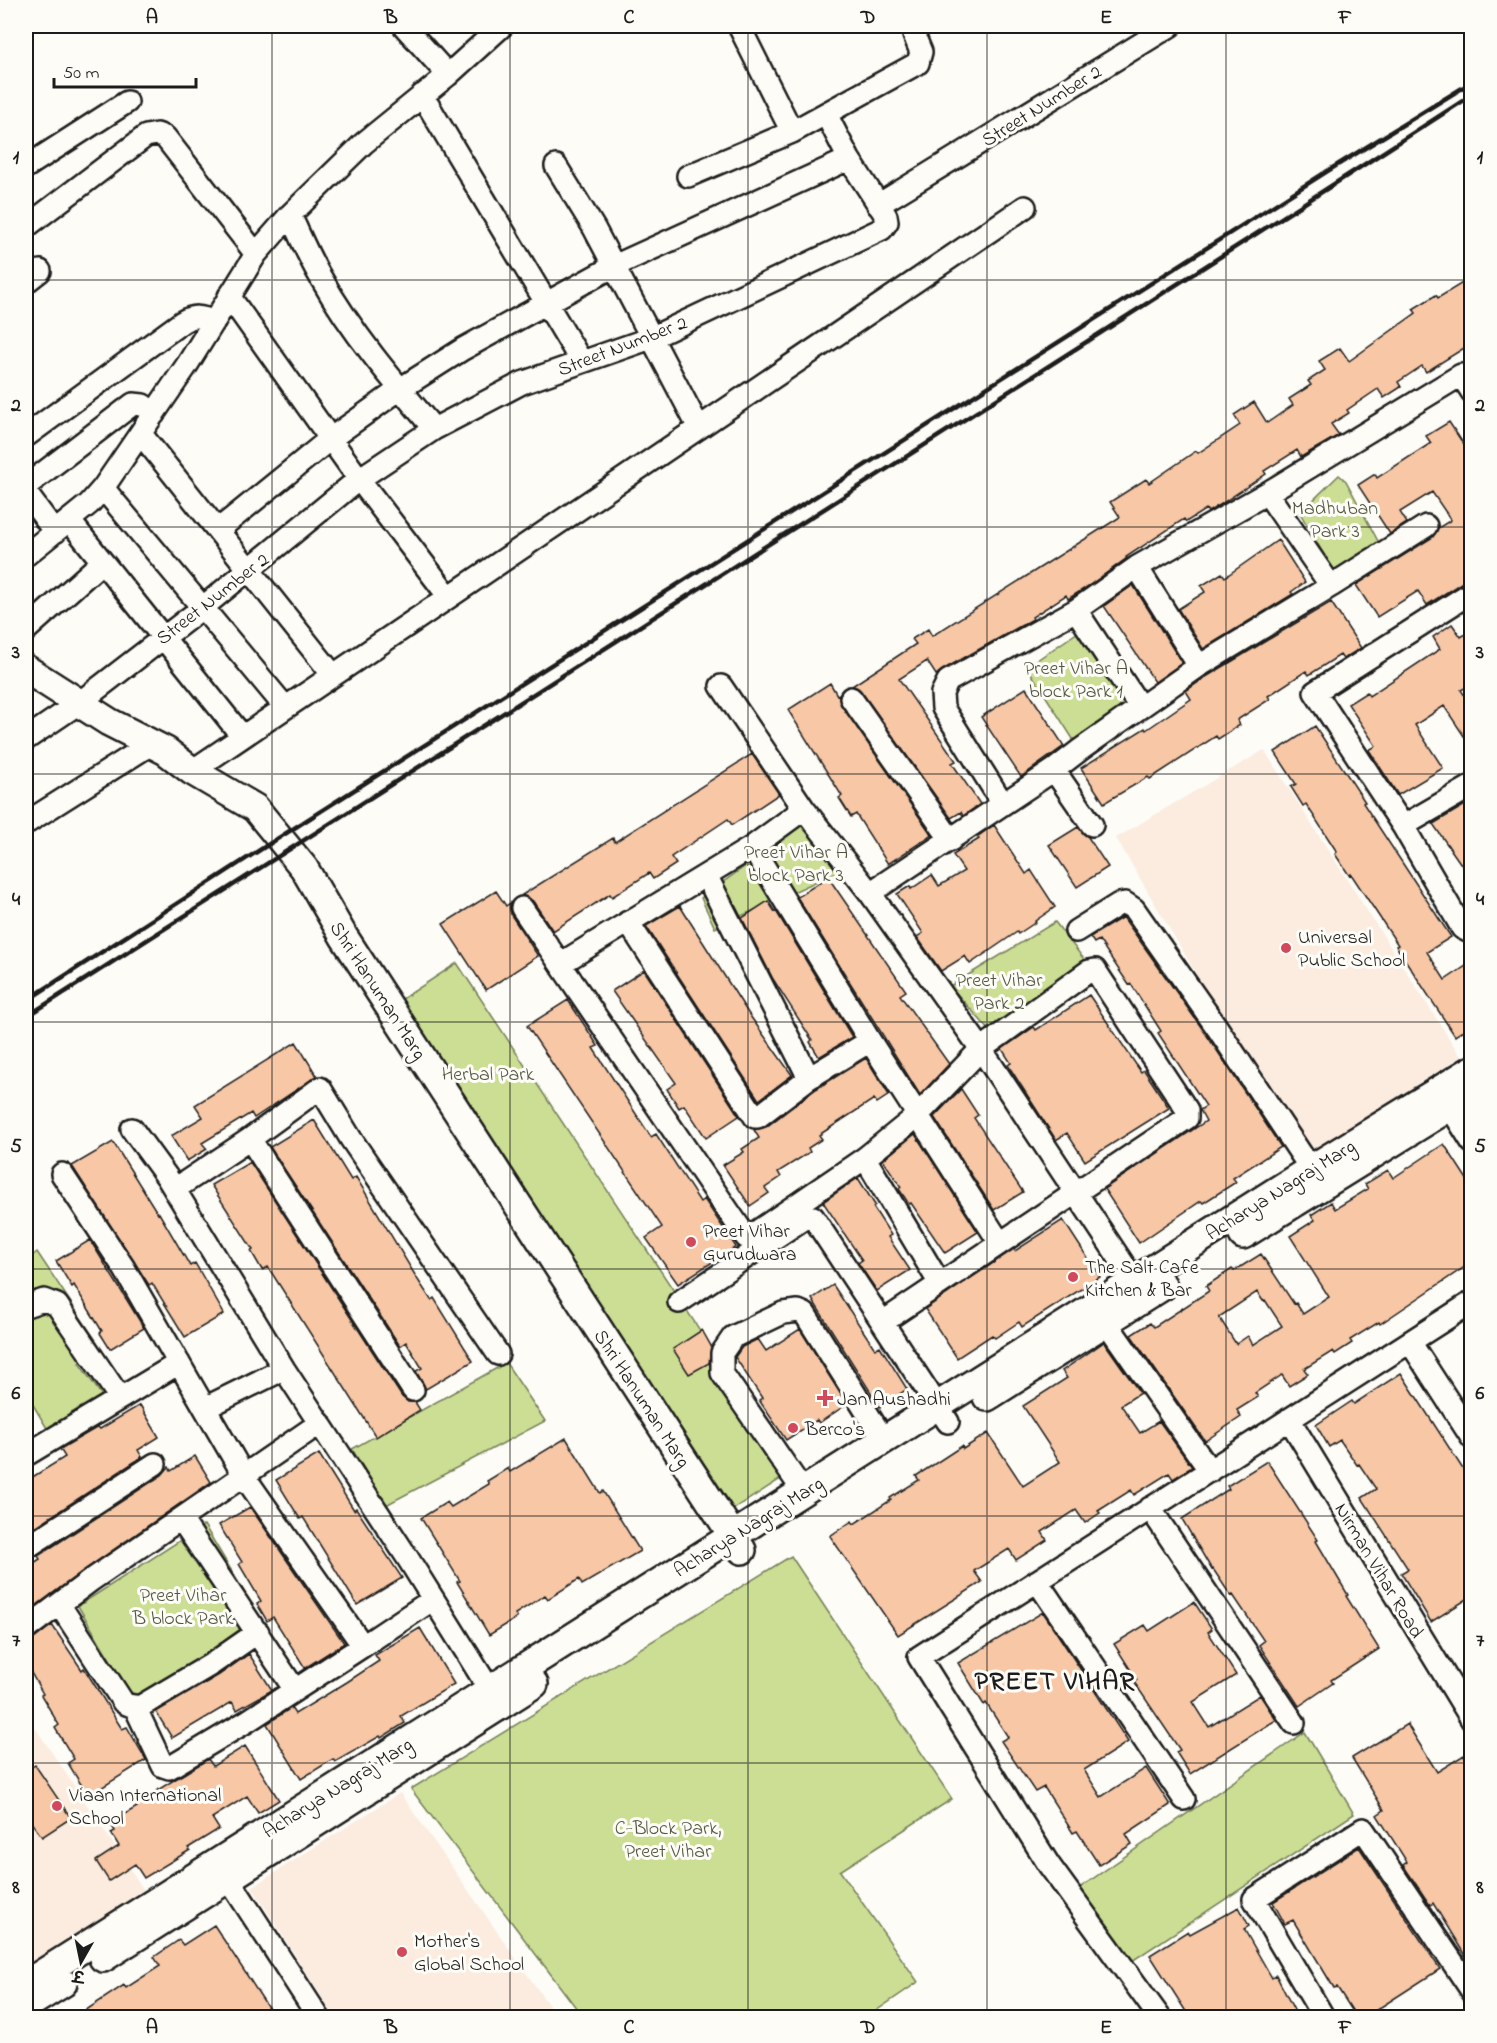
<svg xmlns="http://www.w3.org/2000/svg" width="1497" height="2043" viewBox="0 0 1497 2043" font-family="'Indie Flower','Playpen Sans Deva',sans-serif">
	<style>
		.built { fill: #fbecdf }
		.green { fill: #cbde93; stroke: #747d58; stroke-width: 1.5 }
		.building { fill: #f7c7a6; stroke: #1c1c1c; stroke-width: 1.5; fill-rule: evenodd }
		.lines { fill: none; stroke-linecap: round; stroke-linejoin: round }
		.minor-casing { stroke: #1c1c1c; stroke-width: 26 }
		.tertiary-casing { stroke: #1c1c1c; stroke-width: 32 }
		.minor { stroke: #fdfcf7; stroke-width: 21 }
		.tertiary { stroke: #fdfcf7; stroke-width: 27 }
		.rail { stroke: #1c1c1c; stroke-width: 4.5 }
		.grid { fill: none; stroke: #1c1c1c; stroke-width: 1.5; stroke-opacity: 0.55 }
		.poi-dot { fill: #d1495b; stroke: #fdfcf7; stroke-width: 2 }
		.labels { text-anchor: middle; stroke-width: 6; stroke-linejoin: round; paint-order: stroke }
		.street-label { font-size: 20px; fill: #1c1c1c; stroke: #fdfcf7 }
		.park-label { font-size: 20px; fill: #515640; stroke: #fdfcf7 }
		.poi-label { font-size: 20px; fill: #1c1c1c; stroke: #fdfcf7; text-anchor: start }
		.district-label { font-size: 26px; font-weight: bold; letter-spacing: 1.5px; fill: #1c1c1c; stroke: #fdfcf7 }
		.neatline { fill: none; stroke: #1c1c1c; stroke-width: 2 }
		.grid-label { font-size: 20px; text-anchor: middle; font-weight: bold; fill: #1c1c1c }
	</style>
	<rect width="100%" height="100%" fill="#fdfcf7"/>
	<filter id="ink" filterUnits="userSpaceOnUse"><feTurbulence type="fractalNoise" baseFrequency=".0167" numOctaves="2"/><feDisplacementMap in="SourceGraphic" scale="12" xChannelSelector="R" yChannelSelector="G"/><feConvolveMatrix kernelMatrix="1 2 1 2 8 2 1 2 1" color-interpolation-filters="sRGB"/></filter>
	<g filter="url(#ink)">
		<path class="built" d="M1264 750 1461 1057 1304 1156 1116 838Z
			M26 1714 150 1899 26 1973Z
			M400 1793 557 2017H334L252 1887Z"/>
		<path class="green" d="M1339 475 1346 481 1379 543 1334 572 1300 513Z
			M1084 628 1138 709 1080 750 1027 667Z
			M805 823 837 872 715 928 701 898Z
			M1055 922 1087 963 991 1032 950 986Z
			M457 963 793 1471 734 1509 399 1001Z
			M37 1252 99 1345 79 1363 105 1400 48 1430 26 1393V1261Z
			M506 1363 545 1421 386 1505 352 1449Z
			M204 1525 263 1623 135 1701 78 1606Z
			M791 1556 952 1799 840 1871 918 1982 867 2017H583L411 1789Z
			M1305 1732 1354 1814 1117 1971 1065 1898Z"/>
		<path class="building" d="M1472 277V335L1465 339 1469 345 1426 372 1422 366 1398 382 1401 387 1384 398 1378 389 1347 410 1349 413 1331 424 1339 435 1301 457 1297 450 1264 471 1266 474 1218 506 1208 512 1206 509 1186 522 1184 519 1126 557 1127 558 1090 585 1068 599 1066 595 1032 617 1033 619 942 670 936 675 927 661 899 679 956 761 952 763 980 804 963 816 961 812 951 818 861 691 852 686 916 644 912 639 928 629 932 636 1120 517 1110 502 1146 479 1149 483 1196 451 1198 453 1240 425 1234 415 1254 402 1267 423 1293 405 1289 399 1311 385 1308 381 1325 370 1319 361 1340 348 1349 361 1416 313 1413 309 1436 295 1438 298Z
			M1449 422 1472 457V576L1427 605 1418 591 1377 617 1356 585 1433 537 1438 528 1451 520 1432 492 1400 512 1407 523 1390 534 1358 485 1375 474 1377 478 1431 443 1426 436Z
			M1278 540 1305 582 1291 592 1293 594 1203 649 1178 609 1205 592 1201 586 1222 573 1225 577Z
			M1133 585 1182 663 1155 682 1104 606Z
			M1331 602 1361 648 1343 659 1340 655 1309 675 1306 671 1268 696 1270 699 1237 720 1240 725 1218 739 1216 736 1150 779 1148 777 1104 803 1081 768 1145 728 1146 730 1191 699 1186 691 1206 677Z
			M1452 624 1461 637 1472 630V684L1461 690 1472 706V748L1444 706 1415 725 1443 768 1398 795 1369 750 1376 746 1348 704 1367 692 1369 696 1440 649 1433 637Z
			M830 683 837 695 839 694 841 705 932 835 888 864 856 814 851 817 839 798 842 796 788 710Z
			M1026 688 1064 746 1021 777 981 717Z
			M1315 726 1365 802 1363 803 1451 937 1427 952 1445 980 1472 962V1025L1455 1036 1396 946 1398 945 1351 874 1349 875 1335 854 1337 852 1306 804 1303 806 1291 787 1296 784 1275 752Z
			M752 754 779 794 732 825 728 819 671 857 676 864 653 879 649 873 612 897 610 894 553 931 533 901 522 895 613 838 615 842Z
			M1472 801V880L1433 824Z
			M994 825 1026 874 1031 870 1055 907 1035 921 1036 922 1018 934 1017 932 970 964 965 956 941 971 917 937 923 933 897 894 910 886 911 889 932 875 939 886 964 871 953 855 979 839 977 837Z
			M1078 827 1088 837 1108 867 1077 887 1049 845Z
			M828 877 906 991 900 995 949 1064 920 1095 797 897Z
			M496 891 506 906 510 903 511 915 538 956 486 990 443 924Z
			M768 901 775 912 776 911 852 1037 819 1057 810 1042 812 1040 773 979 742 918Z
			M680 906 748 1013 792 1075 759 1100 646 926Z
			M1123 917 1206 1034 1281 1147 1233 1178 1236 1182 1203 1203 1201 1201 1139 1243 1104 1189 1206 1121 1200 1110 1206 1106 1158 1033 1161 1031 1131 984 1129 985 1099 940 1094 943 1090 937Z
			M644 970 739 1116 706 1138 684 1105 679 1108 667 1089 676 1083 612 991Z
			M1089 995 1141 1072 1144 1070 1169 1108 1085 1161 1067 1133 1056 1140 1008 1065 1011 1063 1002 1049 1034 1027 1036 1030Z
			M568 1000 598 1046 593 1048 651 1137 656 1134 700 1202 704 1199 736 1247 678 1284 646 1238 662 1227 527 1026Z
			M296 1042 317 1076 254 1118 251 1113 202 1143 207 1149 187 1161 171 1136 203 1117 195 1105Z
			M866 1058 889 1095 877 1103 874 1099 819 1135 822 1139 808 1148 810 1152 778 1172 781 1177 765 1188 769 1193 750 1206 723 1165 744 1152 742 1149 759 1138 754 1130 766 1127 816 1089Z
			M961 1089 978 1115 974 1118 1023 1192 994 1210 934 1117Z
			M314 1120 351 1180 356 1177 418 1280 431 1300 434 1298 473 1361 426 1389 416 1371 422 1368 406 1342 400 1346 270 1147Z
			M915 1134 978 1232 945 1253 911 1203 909 1204 899 1189 901 1187 883 1160Z
			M113 1142 158 1214 159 1213 190 1266 195 1263 224 1314 185 1337 152 1283 149 1285 72 1166Z
			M1444 1144 1472 1187V1262L1380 1324 1379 1322 1350 1340 1352 1343 1335 1354 1333 1351 1304 1369 1308 1374 1289 1386 1282 1375 1255 1393 1258 1397 1237 1410 1241 1417 1205 1441 1131 1335 1150 1323 1154 1327 1209 1291 1206 1286 1232 1269 1234 1271 1261 1254 1294 1304 1296 1303 1303 1314 1329 1297 1290 1236 1315 1220 1311 1215 1331 1202 1335 1209 1368 1189 1365 1184 1388 1170 1393 1178ZM1257 1292 1263 1301 1265 1300 1282 1326 1253 1345 1248 1336 1236 1344 1219 1317Z
			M250 1162 402 1397 408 1402H415L420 1410 376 1437 268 1267 262 1270 251 1251 253 1250 211 1185Z
			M858 1178 875 1205 873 1207 891 1235 888 1237 910 1270 877 1291 858 1263 862 1260 823 1202Z
			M1063 1220 1100 1277 1022 1327 1019 1322 995 1338 992 1335 957 1358 925 1309 1014 1249 1015 1251Z
			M90 1240 144 1328 110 1349 100 1333 102 1331 74 1285 72 1287 56 1261Z
			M833 1285 875 1349 880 1346 907 1389 880 1407 812 1299Z
			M800 1329 847 1404 819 1423 817 1420 786 1440 759 1400 762 1398 735 1357 742 1347 758 1339 766 1351Z
			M702 1330 711 1346 709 1363 689 1374 673 1349Z
			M1104 1342 1140 1393 1121 1405 1140 1433 1159 1421 1192 1467 1173 1479 1169 1473 1134 1495 1131 1490 1098 1511 1100 1513 1085 1523 1076 1510 1042 1532 1047 1540 1016 1560 1009 1549 974 1571 982 1582 898 1635 830 1536 852 1521 854 1524 891 1500 890 1498 919 1480 916 1476 962 1446 963 1449 988 1433 1023 1486 1060 1462 1023 1406 1067 1378 1062 1371Z
			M1401 1373 1466 1474 1472 1471V1596L1431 1622 1401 1573 1408 1569 1362 1498 1376 1489 1359 1464 1357 1465 1340 1440 1329 1447 1316 1425 1352 1401 1354 1404Z
			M140 1405 159 1437 138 1450 142 1457 26 1533V1481L65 1457 60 1449 98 1427 100 1429Z
			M566 1438 600 1493 603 1491 640 1551 582 1585 579 1579 548 1599 545 1595 515 1614 517 1618 489 1635 457 1582 460 1581 421 1518 447 1502 451 1507 489 1484 487 1481 508 1468 510 1472Z
			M319 1454 354 1510 356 1508 402 1578 357 1605 303 1517 300 1519 276 1480Z
			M195 1456 211 1482 83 1571 26 1613V1568L40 1559 38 1556 162 1475 167 1469 169 1467 171 1471Z
			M1267 1461 1318 1540 1316 1541 1348 1595 1346 1596 1379 1649 1331 1680 1333 1683 1299 1706 1259 1645 1264 1641 1233 1595 1231 1596 1213 1569 1212 1570 1182 1519 1229 1489 1227 1486Z
			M250 1507 344 1643 305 1668 273 1617 267 1621 257 1604 261 1601 239 1564 242 1562 219 1525Z
			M1194 1602 1212 1629 1208 1632 1236 1675 1193 1702 1209 1727 1260 1695 1276 1720 1190 1774 1176 1752 1180 1750 1134 1682 1137 1680 1114 1644 1145 1625 1149 1631Z
			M1043 1612 1128 1742 1084 1770 1101 1797 1146 1768 1170 1805 1126 1834 1132 1844 1099 1865 1077 1831 1073 1833 1044 1787 1035 1792 1001 1741 1008 1737 986 1703 984 1705 958 1663Z
			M52 1625 82 1670 84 1668 122 1729 127 1727 146 1760 88 1796 68 1763 74 1759 55 1728 59 1725 41 1695 43 1694 26 1664V1641L34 1639Z
			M420 1628 454 1684 401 1716 405 1723 381 1738 380 1736 335 1762 333 1759 301 1779 267 1724 291 1708 295 1714 347 1682 379 1661 375 1655Z
			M249 1654 272 1690 237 1710 232 1702 172 1738 156 1712 219 1675Z
			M1407 1724 1437 1772 1464 1755 1472 1767V1967L1433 1903 1430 1905 1403 1865 1407 1862 1377 1815 1384 1810 1352 1758Z
			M245 1746 279 1800 258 1813 247 1796 212 1818 219 1829 188 1848 190 1850 144 1878 135 1864 109 1881 96 1861 119 1846 111 1833 115 1831 110 1823 137 1807 135 1804 208 1759 213 1766Z
			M35 1765 71 1818 42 1837 31 1822 26 1826V1771Z
			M1359 1847 1440 1969 1364 2018H1357L1337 1987 1334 1988 1293 1920 1285 1924 1273 1902Z
			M1239 1907 1249 1926 1244 1929 1272 1978 1276 1975 1298 2018H1190L1150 1955 1188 1931 1190 1934Z
			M214 1925 275 2018H74L124 1985 126 1988 160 1966 154 1957 179 1940 183 1945Z"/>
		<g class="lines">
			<g class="minor-casing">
				<path id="minor" d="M404 26 448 75
					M739 26 792 132
					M422 95 581 361
					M556 166 594 228 699 428
					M26 167 127 102
					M688 176 792 132 918 63 921 52 914 35 920 26
					M878 205 1170 26
					M290 215C300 236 309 258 321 278 352 333 393 381 434 429
					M26 227 146 136 157 134 165 137 256 254
					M26 282 40 271
					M229 296 359 479 449 597
					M141 434 333 675
					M26 436 182 322C194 315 201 316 214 322
					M26 486 133 404 143 405 154 414
					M103 488 285 707
					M26 493 55 532
					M69 520 242 736
					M218 530 330 439 400 389 463 349 614 266 849 159
					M26 555 89 504 103 488 187 365 256 254 290 215 364 143 448 75 502 26
					M1331 586 1426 526
					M1472 592 1315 692 1403 826 1462 928 1472 933
					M1076 610 1140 707
					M26 630 102 562
					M1199 666 1331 586 1267 493
					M721 686 804 809 870 893 981 1049 1143 1294
					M851 698 951 840
					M26 739 79 703 202 608 359 479 434 429 522 383 651 338 882 229 887 222 886 216 849 159 826 114
					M1054 770 1092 825
					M192 771 1025 207
					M1003 804 943 708 942 693 948 681 1076 610 1137 567 1267 493 1461 375 1472 392
					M26 823 151 744
					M1403 826 1472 786
					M752 847 870 1041 1000 1243
					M706 875 809 1078
					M870 893 1054 770 1080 750 1199 666 1137 567
					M522 908 746 1237H749L865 1158 918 1115 981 1049 1089 971 1095 970 1187 1110V1118L883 1322
					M628 922 755 1117H758L809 1078 870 1041
					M1076 931 1119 904 1125 903 1134 909 1218 1029 1311 1169
					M560 964 752 847 804 809
					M1442 1094 1472 1142
					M132 1129 167 1177 284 1369 407 1557 498 1703
					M250 1139 413 1390
					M865 1158 940 1284
					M62 1174 124 1268 244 1476 363 1646 432 1600
					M175 1189 250 1139 320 1088 351 1139 498 1354
					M679 1302 806 1217H813L948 1422
					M26 1306 44 1300 57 1305 120 1398
					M1106 1322 1210 1471
					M1410 1342 1472 1438
					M205 1408 284 1369
					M1289 1419 1472 1720
					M26 1455 179 1363
					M803 1491 722 1373V1353L733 1337 783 1313 798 1311 805 1314 884 1440
					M1150 1508 1294 1723
					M181 1519 295 1690
					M26 1548 155 1464
					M1037 1581 1184 1799
					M59 1604 123 1702C129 1706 134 1707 141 1706L212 1664 258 1632
					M26 1629 90 1581 320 1423
					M135 1707 163 1766 169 1768 246 1722 363 1646
					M221 1867 319 2018
					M1160 2018 1049 1865 919 1657 1472 1302
					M1324 2018 1254 1899 1363 1829 1472 1991"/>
			</g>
			<g class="tertiary-casing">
				<path id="tertiary" d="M26 669 109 722 166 751 192 771 255 808 304 868 344 937 742 1550
					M1243 1235 1472 1093
					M987 1397 1163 1286
					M103 1958 534 1684
					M26 1984 1311 1169 1472 1070
					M26 2006 63 1983"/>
			</g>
			<use href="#minor" class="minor"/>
			<use href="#tertiary" class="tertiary"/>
			<path class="rail" d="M26 1001 266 846 1326 172 1472 82
				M26 1017 1300 206 1472 95"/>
		</g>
	</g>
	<path class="grid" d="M272 26V2018M510 26V2018M748 26V2018M987 26V2018M1226 26V2018M26 280H1472M26 527H1472M26 774H1472M26 1022H1472M26 1269H1472M26 1516H1472M26 1763H1472"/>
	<g class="poi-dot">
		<circle cx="1286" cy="948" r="6"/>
		<circle cx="691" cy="1242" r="6"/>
		<circle cx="1073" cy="1277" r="6"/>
		<path d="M822 1389h6v6h6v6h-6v6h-6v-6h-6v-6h6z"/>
		<circle cx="793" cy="1428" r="6"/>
		<circle cx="57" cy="1806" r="6"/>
		<circle cx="402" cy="1952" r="6"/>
	</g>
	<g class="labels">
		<g class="street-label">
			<text transform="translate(1041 105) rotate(-32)" y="7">Street Number 2</text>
			<text transform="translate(622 345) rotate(-21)" y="7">Street Number 2</text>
			<text transform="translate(212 598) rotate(-38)" y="7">Street Number 2</text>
			<text transform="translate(379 990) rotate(57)" y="7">Shri Hanuman Marg</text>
			<text transform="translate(1280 1189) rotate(-32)" y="7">Acharya Nagraj Marg</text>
			<text transform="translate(643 1398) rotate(57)" y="7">Shri Hanuman Marg</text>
			<text transform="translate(748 1526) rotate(-32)" y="7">Acharya Nagraj Marg</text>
			<text transform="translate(1380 1570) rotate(59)" y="7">Nirman Vihar Road</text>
			<text transform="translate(337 1787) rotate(-32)" y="7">Acharya Nagraj Marg</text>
		</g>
		<g class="park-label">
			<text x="1335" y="514">Madhuban<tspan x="1335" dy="23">Park 3</tspan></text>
			<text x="1076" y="674">Preet Vihar A<tspan x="1076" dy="23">block Park 1</tspan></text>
			<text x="796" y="858">Preet Vihar A<tspan x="796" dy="23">block Park 3</tspan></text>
			<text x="999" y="986">Preet Vihar<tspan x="999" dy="23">Park 2</tspan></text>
			<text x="488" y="1080">Herbal Park</text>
			<text x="183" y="1601">Preet Vihar<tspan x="183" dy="23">B block Park</tspan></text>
			<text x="668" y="1834">C-Block Park,<tspan x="668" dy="23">Preet Vihar</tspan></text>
		</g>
		<g class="poi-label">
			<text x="1298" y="943">Universal<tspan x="1298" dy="23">Public School</tspan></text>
			<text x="703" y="1237">Preet Vihar<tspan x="703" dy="23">Gurudwara</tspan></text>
			<text x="1085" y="1273">The Salt Cafe<tspan x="1085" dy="23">Kitchen &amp; Bar</tspan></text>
			<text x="837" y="1405">Jan Aushadhi</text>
			<text x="805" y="1435">Berco's</text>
			<text x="69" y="1801">Viaan International<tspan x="69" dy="23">School</tspan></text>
			<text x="414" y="1947">Mother's<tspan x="414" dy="23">Global School</tspan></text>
		</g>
		<g class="district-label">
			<text x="1055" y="1689">PREET VIHAR</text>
		</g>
	</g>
	<rect width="1497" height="2043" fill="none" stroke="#fdfcf7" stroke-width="66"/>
	<g transform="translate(81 1962) rotate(189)" stroke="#fdfcf7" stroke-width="4.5" paint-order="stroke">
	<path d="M0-4.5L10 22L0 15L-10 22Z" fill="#1c1c1c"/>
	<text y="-9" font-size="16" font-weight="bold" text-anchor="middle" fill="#1c1c1c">उ</text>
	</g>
	<path d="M54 78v9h142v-9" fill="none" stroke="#1c1c1c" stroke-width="3"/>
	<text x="63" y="78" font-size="18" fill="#1c1c1c" stroke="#fdfcf7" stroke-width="4.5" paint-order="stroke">50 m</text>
	<rect x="33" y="33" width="1431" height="1977" class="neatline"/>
	<g class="grid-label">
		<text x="152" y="23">A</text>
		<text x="391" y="23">B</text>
		<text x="629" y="23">C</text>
		<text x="868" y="23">D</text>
		<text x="1106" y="23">E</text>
		<text x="1345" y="23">F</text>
		<text x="16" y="163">1</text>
		<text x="1480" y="163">1</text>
		<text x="16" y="411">2</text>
		<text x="1480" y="411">2</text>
		<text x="16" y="658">3</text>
		<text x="1480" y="658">3</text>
		<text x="16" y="905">4</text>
		<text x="1480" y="905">4</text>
		<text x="16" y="1152">5</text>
		<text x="1480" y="1152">5</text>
		<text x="16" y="1399">6</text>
		<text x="1480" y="1399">6</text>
		<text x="16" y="1646">7</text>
		<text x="1480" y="1646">7</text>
		<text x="16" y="1893">8</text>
		<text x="1480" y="1893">8</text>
		<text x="152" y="2033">A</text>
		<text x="391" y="2033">B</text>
		<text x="629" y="2033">C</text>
		<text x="868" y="2033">D</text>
		<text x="1106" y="2033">E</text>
		<text x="1345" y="2033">F</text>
	</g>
</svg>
